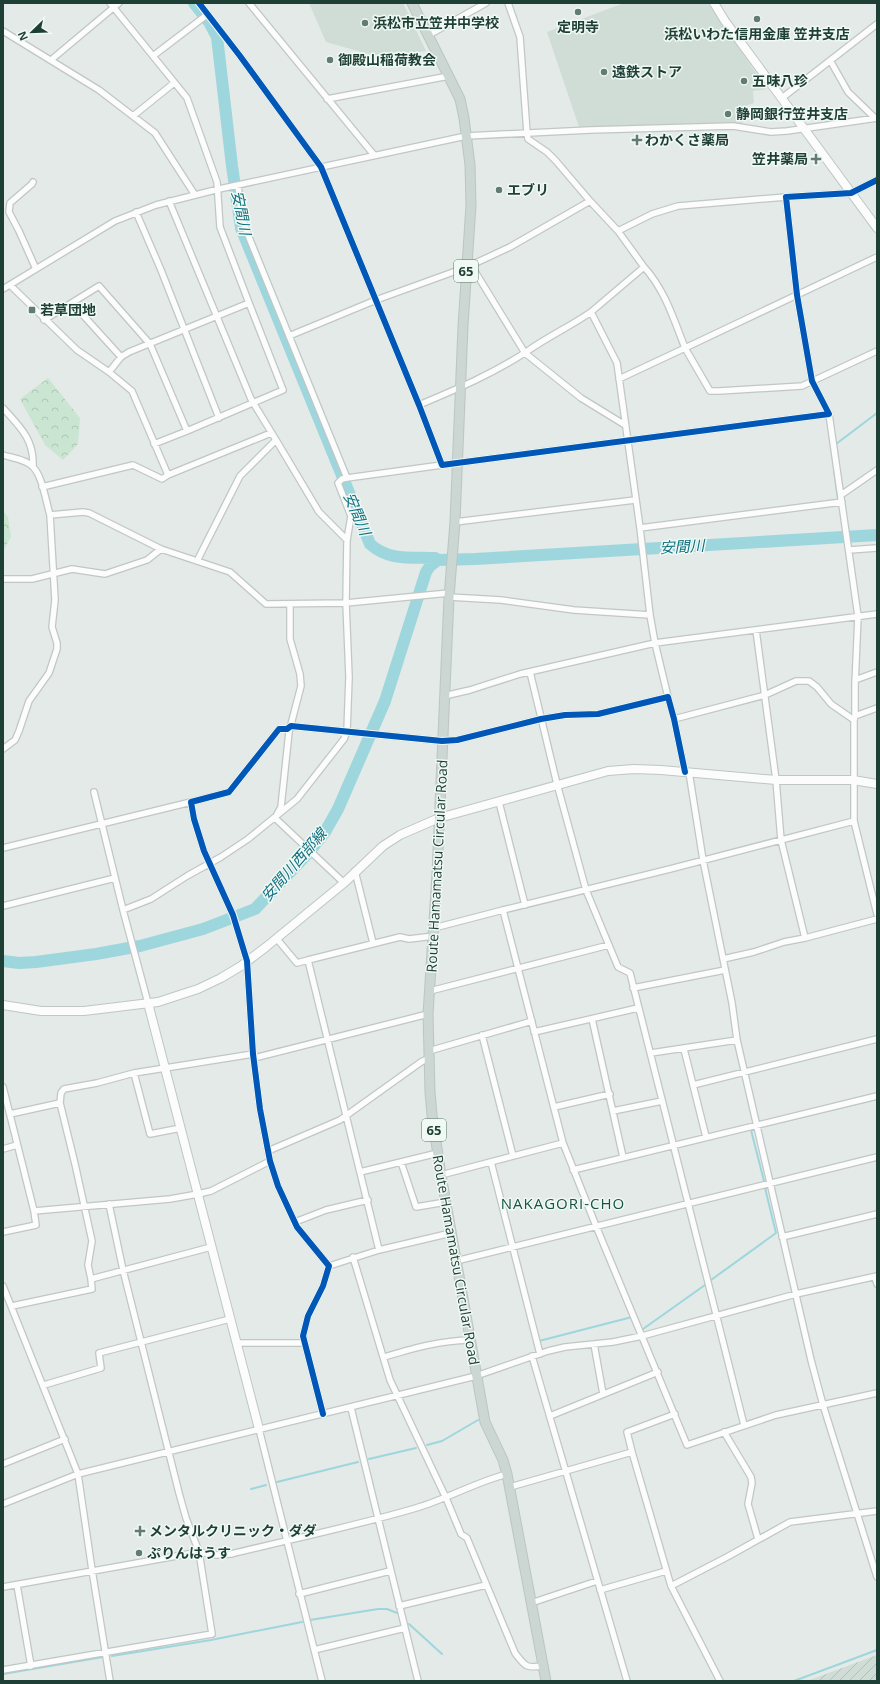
<svg xmlns="http://www.w3.org/2000/svg" width="880" height="1684" viewBox="0 0 880 1684" font-family="'Open Sans','Noto Sans JP',sans-serif">
	<style>
		.built { fill: #d0dcd6 }
		.industrial { fill: url(#industrial-furrows) }
		.forest { fill: url(#forest-crowns) }
		.lines { fill: none; stroke-linecap: round; stroke-linejoin: round }
		.stream { stroke: #9ed6dd; stroke-width: 2 }
		.river { stroke: #9ed6dd; stroke-width: 12 }
		.street-casing { stroke: #c0c7c4; stroke-width: 8 }
		.secondary-casing { stroke: #bec7c4; stroke-width: 10 }
		.primary-casing { stroke: #bbc6c3; stroke-width: 11 }
		.street { stroke: #fbfcfb; stroke-width: 5.5 }
		.secondary { stroke: #fbfcfb; stroke-width: 8 }
		.primary { stroke: #ccd6d3; stroke-width: 9 }
		.cycleway-casing { stroke: #f0f9f4; stroke-width: 8 }
		.cycleway { stroke: #0057b8; stroke-width: 6 }
		.poi-dot { fill: #637b74; stroke: #f0f9f4; stroke-width: 1.5 }
		.labels { text-anchor: middle; stroke-width: 3; stroke-linejoin: round; paint-order: stroke }
		.shield { fill: #f0f9f4; stroke: #5d776f; stroke-width: 1 }
		.shield-label { font-size: 13px; font-weight: bold; fill: #1e3f36 }
		.poi-label { font-size: 14px; font-weight: bold; fill: #1e3f36; stroke: #f0f9f4; text-anchor: start }
		.street-label { font-size: 14px; fill: #1e3f36; stroke: #f0f9f4 }
		.water-label { font-size: 15px; font-style: italic; fill: #117182; stroke: #f0f9f4 }
		.neighbourhood-label { font-size: 15px; letter-spacing: 1px; fill: #185344; stroke: #f0f9f4 }
	</style>
	<defs>
		<pattern id="industrial-furrows" width="10" height="10" patternUnits="userSpaceOnUse"><rect width="10" height="10" fill="#d0dcd6"/><path d="M-1 1l2-2M0 10L10 0M9 11l2-2" fill="none" stroke="#b2beb8"/></pattern>
		<pattern id="forest-crowns" width="20" height="18" patternUnits="userSpaceOnUse"><rect width="20" height="18" fill="#cae5d2"/><path d="M2 6a3 3 0 1 1 6 0M12 15a3 3 0 1 1 6 0" fill="none" stroke="#adc6b5"/></pattern>
	</defs>
	<rect width="100%" height="100%" fill="#e3eae7"/>
	<path class="built" d="M309 3H403L426 51 403 54 372 55 326 42Z
		M624 3H708L767 89 753 91 754 103 745 106 746 119 741 124 579 127 547 32Z"/>
	<path class="industrial" d="M877 1655V1681H807Z"/>
	<path class="forest" d="M48 378 80 418 78 444 63 460 45 445 20 399Z
		M3 511 8 517 11 537 3 551Z"/>
	<g class="lines">
		<path class="stream" d="M836 444 877 413
			M834 470 838 499
			M761 1127 877 1099
			M751 1130 764 1181
			M711 1280 776 1233 765 1188
			M643 1329 705 1285
			M539 1341 632 1317
			M427 1445 442 1441 478 1420
			M369 1459 416 1448
			M277 1482 358 1462
			M251 1489 266 1485
			M310 1620 378 1609H387L397 1613
			M409 1624 442 1654
			M112 1656 211 1640 302 1622
			M3 1674 103 1657
			M794 1681 877 1650"/>
		<path class="river" d="M194 3 209 22 217 37 232 166 241 228 370 544C388 561 412 557 435 558L438 560 475 559 877 535
			M3 961 19 963 36 962 96 954 140 946 203 929 255 909 309 852 325 832 338 809 385 701 426 572 430 566 438 560"/>
		<g class="street-casing">
			<path id="street" d="M110 3 187 98 217 182 220 227 249 303
				M199 3 240 56 321 167 419 405 442 465 829 414 812 381 797 295 786 197 851 193 877 180
				M249 3 374 155
				M508 3 520 37 527 133
				M3 31 99 90 155 133 195 195
				M427 36 486 3
				M153 56 208 14
				M51 60 119 3
				M831 62 848 92 875 118
				M782 98 877 24
				M327 99 449 76
				M133 116 174 83
				M527 133 528 139 547 152 556 161 590 201 618 231
				M33 182 32 184 10 203 9 212 19 231 36 269
				M238 185 241 212 246 230 347 478
				M169 201 251 399 276 440 240 476 197 561
				M136 212 161 270 219 418
				M877 257 685 348 710 391H719L802 386 877 351
				M471 265 525 353 581 398 625 425
				M10 285 77 350 109 372 132 391 168 475 271 433
				M3 289 115 221 156 205 219 189 466 136 590 130 733 126 771 132 787 131 877 118
				M73 304 121 357
				M591 312 644 267 618 231 652 214 678 206 786 197
				M44 320 99 286 150 344 187 431 154 444
				M289 336 376 300 467 267 510 247 590 201
				M109 372 121 357 129 352 249 303 283 390 187 431
				M619 379 685 348C674 320 665 290 644 267
				M419 405C457 389 495 373 529 350 549 336 571 326 591 312L617 363 640 528 650 615 655 643 668 697
				M3 408C20 427 34 439 33 466
				M829 414 858 616 855 685V716L854 720V821L877 914
				M276 440 319 512 347 540
				M3 455C12 458 25 459 32 466 42 474 46 502 50 515L83 512 89 513 161 549 230 572 266 604 346 603 449 593
				M42 487 133 465 162 479 168 475
				M841 495 877 470
				M455 522 635 500
				M640 528 842 502
				M849 550 877 548
				M3 579H32L72 569 105 574 147 560 161 549
				M449 597 501 600 574 610 650 615
				M290 604V639L300 674 301 686 289 732 281 807 275 818 344 883
				M756 630 776 780 781 840 805 938
				M530 672 557 784 586 890 618 967 630 973 744 1425
				M855 680 877 672
				M444 696 470 690 520 674 655 643 877 614
				M855 716 877 708
				M674 719 765 695 796 681H809L817 687 831 704 854 720
				M3 749 15 740 19 731 29 701 49 673 57 649V643L52 627 55 600 50 515
				M689 772 703 860 732 1003 737 1040 811 1360 823 1405 877 1577
				M94 792 123 910 148 1003
				M499 802 525 905
				M3 848 191 802
				M355 871 373 943
				M3 906 115 878
				M123 910 151 899 187 876 221 857 248 839 297 799 344 739 347 731 349 677 346 603 347 540 351 516 338 483 342 479 347 478 442 465
				M503 910 670 869 854 821
				M434 928 503 910 563 1143 596 1226 687 1445 776 1415 877 1393
				M277 939 297 963 308 960
				M723 959 754 952 784 942 805 938 877 919
				M633 988 725 970
				M430 991 609 945
				M592 1019 623 1157
				M534 1032 638 1008
				M482 1035 513 1156
				M684 1049 693 1085 877 1039
				M429 1051 532 1021
				M651 1053 737 1040
				M254 1058 428 1014
				M134 1073 150 1134 181 1128
				M693 1085 706 1137
				M3 1087 34 1211 36 1225 3 1232
				M60 1103 75 1164 92 1241 88 1265 91 1279
				M554 1107 610 1094
				M613 1111 662 1101
				M10 1114 60 1103 61 1093 64 1089 97 1083 134 1073 253 1054
				M3 1149 17 1145
				M268 1151 340 1120 421 1062 429 1058
				M401 1162 416 1207 446 1202
				M491 1162 540 1354
				M573 1170 877 1096
				M360 1172 438 1153
				M441 1175 563 1143
				M34 1211 170 1199 198 1194 211 1191 270 1161
				M295 1222 326 1210 368 1200
				M782 1237 877 1214
				M379 1250 451 1233
				M353 1257 390 1380 446 1498 461 1534 467 1538 515 1653C526 1667 525 1668 543 1666
				M456 1261 877 1157
				M329 1266 379 1250 308 960 400 937 409 939 434 936
				M875 1277 877 1284
				M3 1286 78 1474 92 1570 110 1681
				M12 1306 92 1289 91 1279 211 1247
				M236 1343H304
				M594 1344 603 1394
				M532 1356 627 1681
				M384 1357C415 1348 438 1341 470 1340
				M44 1385 101 1368 99 1353 230 1319
				M351 1408 418 1681
				M323 1414 303 1336 308 1316 323 1286 329 1266 297 1227 278 1186 270 1161 260 1109 253 1054 247 961 233 915 204 851 194 819 191 802 229 792 279 729H287L291 726 442 741 457 740 541 719 565 715 598 714 668 697 674 719 685 772
				M550 1416 658 1372
				M259 1429 322 1681
				M724 1432 751 1477 752 1483 748 1504 758 1539
				M632 1452 671 1586 720 1681
				M3 1464 65 1439
				M510 1487 632 1452 627 1432 675 1414
				M3 1504 78 1474 476 1376 548 1351 565 1347 613 1342 642 1336 796 1294 877 1276
				M17 1585 31 1666
				M671 1586 727 1557 790 1522 877 1511
				M3 1587 199 1552 217 1555 231 1554C292 1539 355 1526 416 1508 447 1499 476 1482 507 1474
				M600 1590 666 1571
				M299 1594 390 1571
				M531 1603 597 1581
				M399 1606 486 1585
				M314 1650 405 1628
				M3 1670 212 1634 199 1552 186 1518 179 1493 123 1270 109 1204"/>
		</g>
		<g class="secondary-casing">
			<path id="secondary" d="M714 3 725 21 877 228
				M148 1003 259 1429
				M3 1005 41 1011H84L158 1002 198 989 221 978 241 966 266 947 344 883 383 846 400 835 439 818 608 771 634 769 661 770 776 780H853L877 784"/>
		</g>
		<g class="primary-casing">
			<path id="primary" d="M412 3 460 99 464 118 470 165 471 205 463 326 455 522 449 597 437 874 428 1014 430 1092 432 1115 441 1175 485 1422 503 1460 507 1474 546 1681"/>
		</g>
		<use href="#street" class="street"/>
		<use href="#secondary" class="secondary"/>
		<use href="#primary" class="primary"/>
		<g class="cycleway-casing">
			<path id="cycleway" d="M199 3 240 56 321 167 419 405 442 465 829 414 812 381 797 295 786 197 851 193 877 180
				M323 1414 303 1336 308 1316 323 1286 329 1266 297 1227 278 1186 270 1161 260 1109 253 1054 247 961 233 915 204 851 194 819 191 802 229 792 279 729H287L291 726 442 741 457 740 541 719 565 715 598 714 668 697 674 719 685 772"/>
		</g>
		<use href="#cycleway" class="cycleway"/>
	</g>
	<g class="poi-dot">
		<circle cx="578" cy="12" r="4"/>
		<circle cx="757" cy="19" r="4"/>
		<circle cx="365" cy="23" r="4"/>
		<circle cx="330" cy="60" r="4"/>
		<circle cx="604" cy="72" r="4"/>
		<circle cx="744" cy="81" r="4"/>
		<circle cx="728" cy="114" r="4"/>
		<path d="M635 134h4v4h4v4h-4v4h-4v-4h-4v-4h4z"/>
		<path d="M814 153h4v4h4v4h-4v4h-4v-4h-4v-4h4z"/>
		<circle cx="499" cy="190" r="4"/>
		<rect x="28" y="306" width="8" height="8" rx="2"/>
		<path d="M138 1525h4v4h4v4h-4v4h-4v-4h-4v-4h4z"/>
		<circle cx="139" cy="1553" r="4"/>
	</g>
	<g class="labels">
		<g class="shield">
			<rect x="454" y="260" width="24" height="22" rx="3"/>
			<rect x="422" y="1119" width="24" height="22" rx="3"/>
		</g>
		<g class="shield-label">
			<text x="466" y="276">65</text>
			<text x="434" y="1135">65</text>
		</g>
		<g class="poi-label">
			<text x="373" y="28">浜松市立笠井中学校</text>
			<text x="578" y="32" text-anchor="middle">定明寺</text>
			<text x="757" y="39" text-anchor="middle">浜松いわた信用金庫 笠井支店</text>
			<text x="338" y="65">御殿山稲荷教会</text>
			<text x="612" y="77">遠鉄ストア</text>
			<text x="752" y="86">五味八珍</text>
			<text x="736" y="119">静岡銀行笠井支店</text>
			<text x="645" y="145">わかくさ薬局</text>
			<text x="808" y="164" text-anchor="end">笠井薬局</text>
			<text x="507" y="195">エブリ</text>
			<text x="40" y="315">若草団地</text>
			<text x="149" y="1536">メンタルクリニック・ダダ</text>
			<text x="147" y="1558">ぷりんはうす</text>
		</g>
		<g class="street-label">
			<text transform="translate(437 866) rotate(-87)" y="5">Route Hamamatsu Circular Road</text>
			<text transform="translate(456 1260) rotate(80)" y="5">Route Hamamatsu Circular Road</text>
		</g>
		<g class="water-label">
			<text transform="translate(241 213) rotate(79)" y="5">安間川</text>
			<text transform="translate(357 514) rotate(67)" y="5">安間川</text>
			<text transform="translate(682 547) rotate(-3)" y="5">安間川</text>
			<text transform="translate(294 865) rotate(-49)" y="5">安間川西部線</text>
		</g>
		<g class="neighbourhood-label">
			<text x="563" y="1209">NAKAGORI-CHO</text>
		</g>
	</g>
	<rect width="880" height="1684" fill="none" stroke="#1e3f36" stroke-width="8"/>
	<g transform="translate(32 32) rotate(247)" stroke="#f0f9f4" stroke-width="3" paint-order="stroke">
	<path d="M0-3L7 15L0 10L-7 15Z" fill="#1e3f36"/>
	<text y="-6" font-size="11" font-weight="bold" text-anchor="middle" fill="#1e3f36">N</text>
	</g>
</svg>
